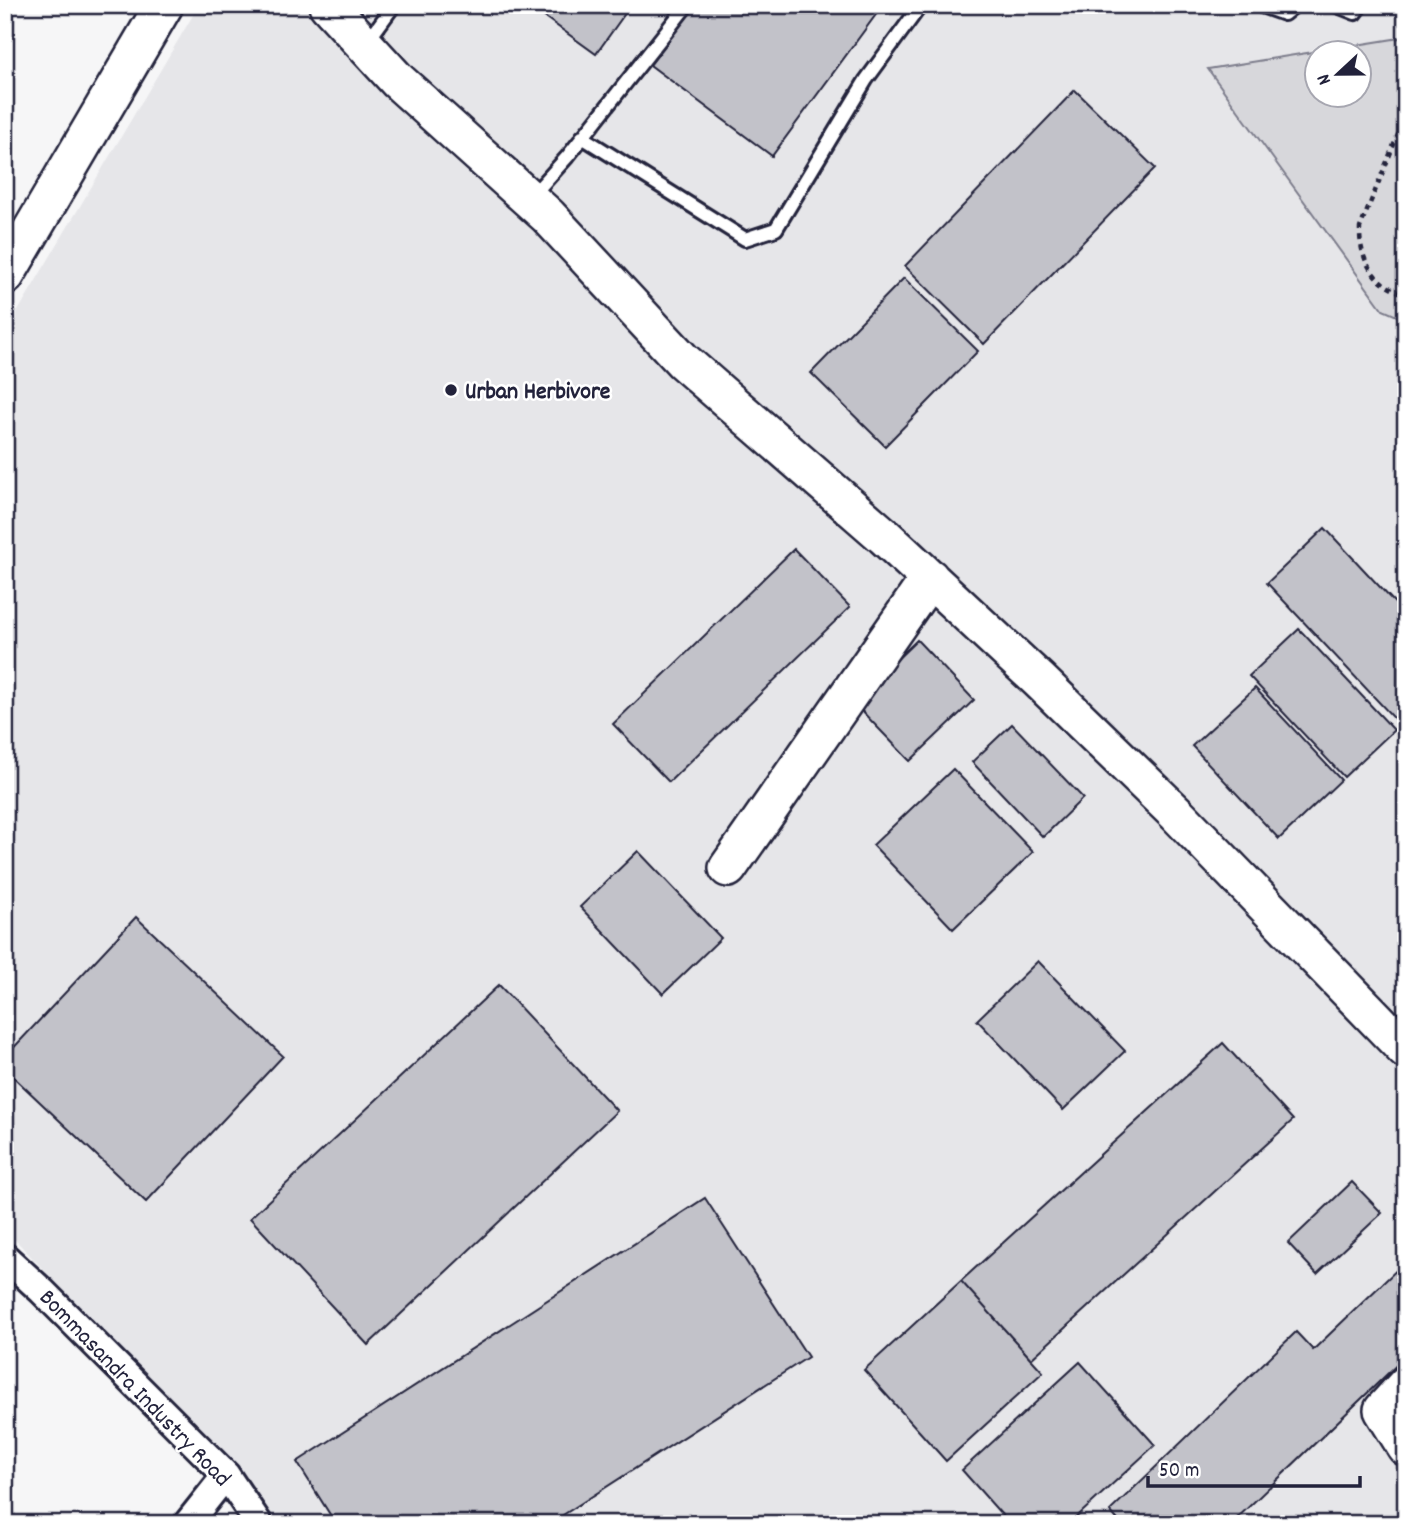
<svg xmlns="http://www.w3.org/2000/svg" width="1411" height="1529" viewBox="0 0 1411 1529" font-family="Dekko,sans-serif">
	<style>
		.built { fill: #e6e6e9 }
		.green { fill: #d7d7db; stroke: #7c7c8b; stroke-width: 2; fill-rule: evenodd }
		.building { fill: #c2c2c9; stroke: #22223b; stroke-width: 2 }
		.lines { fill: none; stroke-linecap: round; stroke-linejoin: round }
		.lane-casing { stroke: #22223b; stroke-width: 18 }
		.street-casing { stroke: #22223b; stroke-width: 32 }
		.secondary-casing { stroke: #22223b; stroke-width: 42 }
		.path { stroke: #22223b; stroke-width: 4.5; stroke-dasharray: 5 5; stroke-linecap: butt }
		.lane { stroke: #fff; stroke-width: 12 }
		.street { stroke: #fff; stroke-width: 26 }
		.secondary { stroke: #fff; stroke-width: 37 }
		.poi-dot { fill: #22223b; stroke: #fff; stroke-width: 2.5 }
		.labels { text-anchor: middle; stroke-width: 5; stroke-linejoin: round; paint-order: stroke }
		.poi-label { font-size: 24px; font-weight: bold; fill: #22223b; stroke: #fff; text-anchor: start }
		.street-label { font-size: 24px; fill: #22223b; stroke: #fff }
	</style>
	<rect width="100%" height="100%" fill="#f6f6f7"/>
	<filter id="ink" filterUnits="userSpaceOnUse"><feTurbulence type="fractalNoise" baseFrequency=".0143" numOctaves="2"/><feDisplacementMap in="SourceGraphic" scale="14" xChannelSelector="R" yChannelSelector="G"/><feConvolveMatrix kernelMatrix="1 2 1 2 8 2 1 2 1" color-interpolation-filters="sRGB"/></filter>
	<g filter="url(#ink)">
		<path class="built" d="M199 5H1406V37L1209 68 1383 310 1406 320V1524H276L251 1489 5 1229V333Z"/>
		<path class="green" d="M1406 37V226L1404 230 1406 320 1383 310 1208 69ZM1316 52H1358V94H1316Z"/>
		<path class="building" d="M528 5H631L596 54Z
			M695 5H883L772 156 650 65Z
			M1075 90 1155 168 984 344 905 266Z
			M904 278 978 351 885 446 811 373Z
			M1325 528 1406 615V731L1267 583Z
			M794 549 850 607 669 782 613 724Z
			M1299 629 1394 730 1344 777 1249 676Z
			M917 640 974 700 910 761 853 702Z
			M1255 688 1341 780 1279 839 1192 746Z
			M1012 724 1083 798 1043 837 972 762Z
			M953 769 1033 852 953 929 873 845Z
			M638 851 721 938 663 994 580 907Z
			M136 917 283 1056 146 1202 5 1069V1057Z
			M1038 961 1125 1051 1063 1110 977 1020Z
			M499 985 617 1111 368 1345 250 1218Z
			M1223 1043 1293 1120 1031 1359 961 1281Z
			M1352 1182 1382 1213 1317 1274 1288 1243Z
			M705 1198 808 1357 549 1524H336L297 1462Z
			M1406 1261V1356L1231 1524H1121L1110 1511 1296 1332 1313 1350Z
			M961 1281 1043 1372 946 1461 864 1370Z
			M1080 1362 1155 1445 1069 1524H1010L962 1470Z"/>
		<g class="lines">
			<g class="lane-casing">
				<path id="lane" d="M1259 5 1284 14 1295 5
					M1335 5 1355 13 1361 5
					M367 42 394 5
					M582 137 745 239 776 229 866 80 921 5
					M532 196 568 156 687 5"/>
			</g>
			<g class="street-casing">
				<path id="street" d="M5 1257 42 1291 226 1475 259 1524
					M187 1524 226 1475"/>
			</g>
			<g class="secondary-casing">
				<path id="secondary" d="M328 5 398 81 548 216 683 361 884 536 1039 680 1177 814 1406 1050
					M5 276 164 5
					M728 868 930 578
					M1406 1385 1383 1410 1406 1447"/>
			</g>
			<path class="path" d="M1406 115 1360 228C1359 259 1374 286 1406 294"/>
			<use href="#lane" class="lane"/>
			<use href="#street" class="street"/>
			<use href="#secondary" class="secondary"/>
		</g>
	</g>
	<circle class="poi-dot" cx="451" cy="390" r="7"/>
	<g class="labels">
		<g class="poi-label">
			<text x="465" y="398">Urban Herbivore</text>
		</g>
		<g class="street-label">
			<text transform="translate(136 1387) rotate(46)" y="8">Bommasandra Industry Road</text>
		</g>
	</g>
	<rect width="1411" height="1529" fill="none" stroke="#fff" stroke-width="28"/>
	<rect x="14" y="14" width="1383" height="1501" fill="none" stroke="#22223b" stroke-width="2.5" filter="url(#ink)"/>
	<g transform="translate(1338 74) rotate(248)"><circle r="33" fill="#ffffff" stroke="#a7a7b1" stroke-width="2"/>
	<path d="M0-5L12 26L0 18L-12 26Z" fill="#22223b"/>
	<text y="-10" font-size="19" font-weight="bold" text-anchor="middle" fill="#22223b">N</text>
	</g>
	<path d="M1148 1476v10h212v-10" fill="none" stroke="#22223b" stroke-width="3.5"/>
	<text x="1159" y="1476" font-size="21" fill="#22223b" stroke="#ffffff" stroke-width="5" paint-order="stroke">50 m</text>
</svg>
